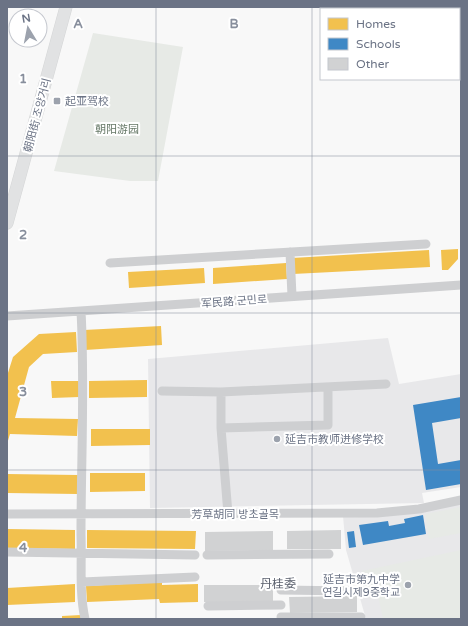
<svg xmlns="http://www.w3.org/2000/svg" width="468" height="626" viewBox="0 0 468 626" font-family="'Varela Round','Noto Sans SC','Noto Sans KR',sans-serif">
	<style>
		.built { fill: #e8e8ea }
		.green { fill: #e7eae6 }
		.homes { fill: #f2c14e }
		.schools { fill: #3f88c5 }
		.building { fill: #d1d2d3 }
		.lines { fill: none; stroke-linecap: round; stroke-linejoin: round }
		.major-casing { stroke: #d5d6d7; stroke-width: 13 }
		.minor { stroke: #cecfd1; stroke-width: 9 }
		.major { stroke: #e1e2e3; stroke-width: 12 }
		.grid { fill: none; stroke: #888f9d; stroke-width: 1; stroke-opacity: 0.55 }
		.poi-dot { fill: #9ca2ad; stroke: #fff; stroke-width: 1.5 }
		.labels { text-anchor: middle; stroke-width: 4; stroke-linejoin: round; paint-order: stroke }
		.poi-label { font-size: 11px; fill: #6b7385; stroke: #fff; text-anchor: start }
		.street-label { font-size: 11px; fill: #6b7385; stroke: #fff }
		.park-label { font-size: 11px; fill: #657766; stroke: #fff }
		.neighbourhood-label { font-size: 12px; fill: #585e6b; stroke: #fff }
		.grid-label { font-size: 13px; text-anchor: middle; font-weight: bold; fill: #888f9d; stroke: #fff; stroke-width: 4; stroke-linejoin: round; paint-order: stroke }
	</style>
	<rect width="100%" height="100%" fill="#f8f8f8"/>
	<path class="built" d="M388 338 399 384 461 374V487L422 493 424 503 150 508 148 359Z
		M461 504V619H366L346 550 343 516Z"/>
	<path class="green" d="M93 33 183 47 158 181H130L54 171Z
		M461 507V533L429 539 425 514Z
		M461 550V619H383L378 595 367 597 362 571Z"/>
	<path class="homes" d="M458 249V259L448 270H442L441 250Z
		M429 250 430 267 293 274 292 258Z
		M286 263 287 279 213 284V268Z
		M204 268 205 283 129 288 128 272Z
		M161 326 162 345 85 350 84 330Z
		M76 332 77 352 43 354 29 367 15 418 78 419 77 436 10 434 7 444V376L13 357 39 334Z
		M147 380V397L89 398V381Z
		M51 381H79V397L52 398Z
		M91 429H150V445L91 446Z
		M90 473H145V491L90 492Z
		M7 474 78 475 77 494 7 493Z
		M7 529 75 530V549L7 548Z
		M87 530 196 531 195 549 87 548Z
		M162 582V585L198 584V602L160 603 159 599 87 602 86 586Z
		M75 584V602L7 605V588Z
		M81 615V619H62V616Z"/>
	<path class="schools" d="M461 397V418L432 423 438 464 461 460V484L426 490 413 405Z
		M423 515 426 534 363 545 359 525 388 521 389 526 405 523 404 519Z
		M354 531 356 547 349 548 347 532Z"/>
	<path class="building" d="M341 530V549H287V531Z
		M273 531V550L205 551V532Z
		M204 585H273V602H204Z
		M357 596V612L290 613 289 597Z"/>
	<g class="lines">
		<g class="major-casing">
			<path id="major" d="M7 223 66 7"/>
		</g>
		<path class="minor" d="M290 252 292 296
			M110 263 426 244
			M81 311C85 385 81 460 81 534 82 562 79 592 85 619
			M7 316 461 285
			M162 391 221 392 386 384
			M221 392V428L228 514
			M221 428 328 425V387
			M7 514 377 513 419 509 461 500
			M7 552 195 555
			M207 555 329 554
			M82 582 195 577
			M281 590 353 591
			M208 606 281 605
			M281 617H361"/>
		<use href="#major" class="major"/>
	</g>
	<path class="grid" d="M156 7V619M312 7V619M7 156H461M7 313H461M7 470H461"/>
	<g class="poi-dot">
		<rect x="53" y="97" width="8" height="8" rx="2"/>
		<circle cx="277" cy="439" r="4"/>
		<circle cx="408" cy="585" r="4"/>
	</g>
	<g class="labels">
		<g class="poi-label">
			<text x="65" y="105">起亚驾校</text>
			<text x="285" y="443">延吉市教师进修学校</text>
			<text x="400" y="583" text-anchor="end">延吉市第九中学<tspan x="400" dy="13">연길시제9중학교</tspan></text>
		</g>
		<g class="street-label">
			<text transform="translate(37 115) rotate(-75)" y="4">朝阳街 조양거리</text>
			<text transform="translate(234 301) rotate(-4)" y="4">军民路 군민로</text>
			<text x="235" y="518">芳草胡同 방초골목</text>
		</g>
		<g class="park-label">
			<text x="117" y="133">朝阳游园</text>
		</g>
		<g class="neighbourhood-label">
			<text x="278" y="588">丹桂委</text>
		</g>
	</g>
	<g class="grid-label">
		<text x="78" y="28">A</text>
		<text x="234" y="28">B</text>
		<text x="23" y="83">1</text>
		<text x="23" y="239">2</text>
		<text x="23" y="396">3</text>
		<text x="23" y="552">4</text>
	</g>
	<rect width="468" height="626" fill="none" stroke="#6b7385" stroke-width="16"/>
	<rect x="320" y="8" width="140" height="72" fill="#ffffff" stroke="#c4c7ce"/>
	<rect x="328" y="18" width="20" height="12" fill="#f2c14e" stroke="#c4c7ce"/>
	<text x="356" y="28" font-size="12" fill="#6b7385">Homes</text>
	<rect x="328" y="38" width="20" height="12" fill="#3f88c5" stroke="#c4c7ce"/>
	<text x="356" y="48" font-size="12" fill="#6b7385">Schools</text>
	<rect x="328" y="58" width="20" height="12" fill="#d1d2d3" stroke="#c4c7ce"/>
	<text x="356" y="68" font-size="12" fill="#6b7385">Other</text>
	<g transform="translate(28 28) rotate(350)"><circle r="19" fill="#ffffff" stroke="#c4c7ce"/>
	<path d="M0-3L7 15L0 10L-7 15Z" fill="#9ca2ad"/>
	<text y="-6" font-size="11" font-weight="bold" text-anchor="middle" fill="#6b7385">N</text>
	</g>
</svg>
